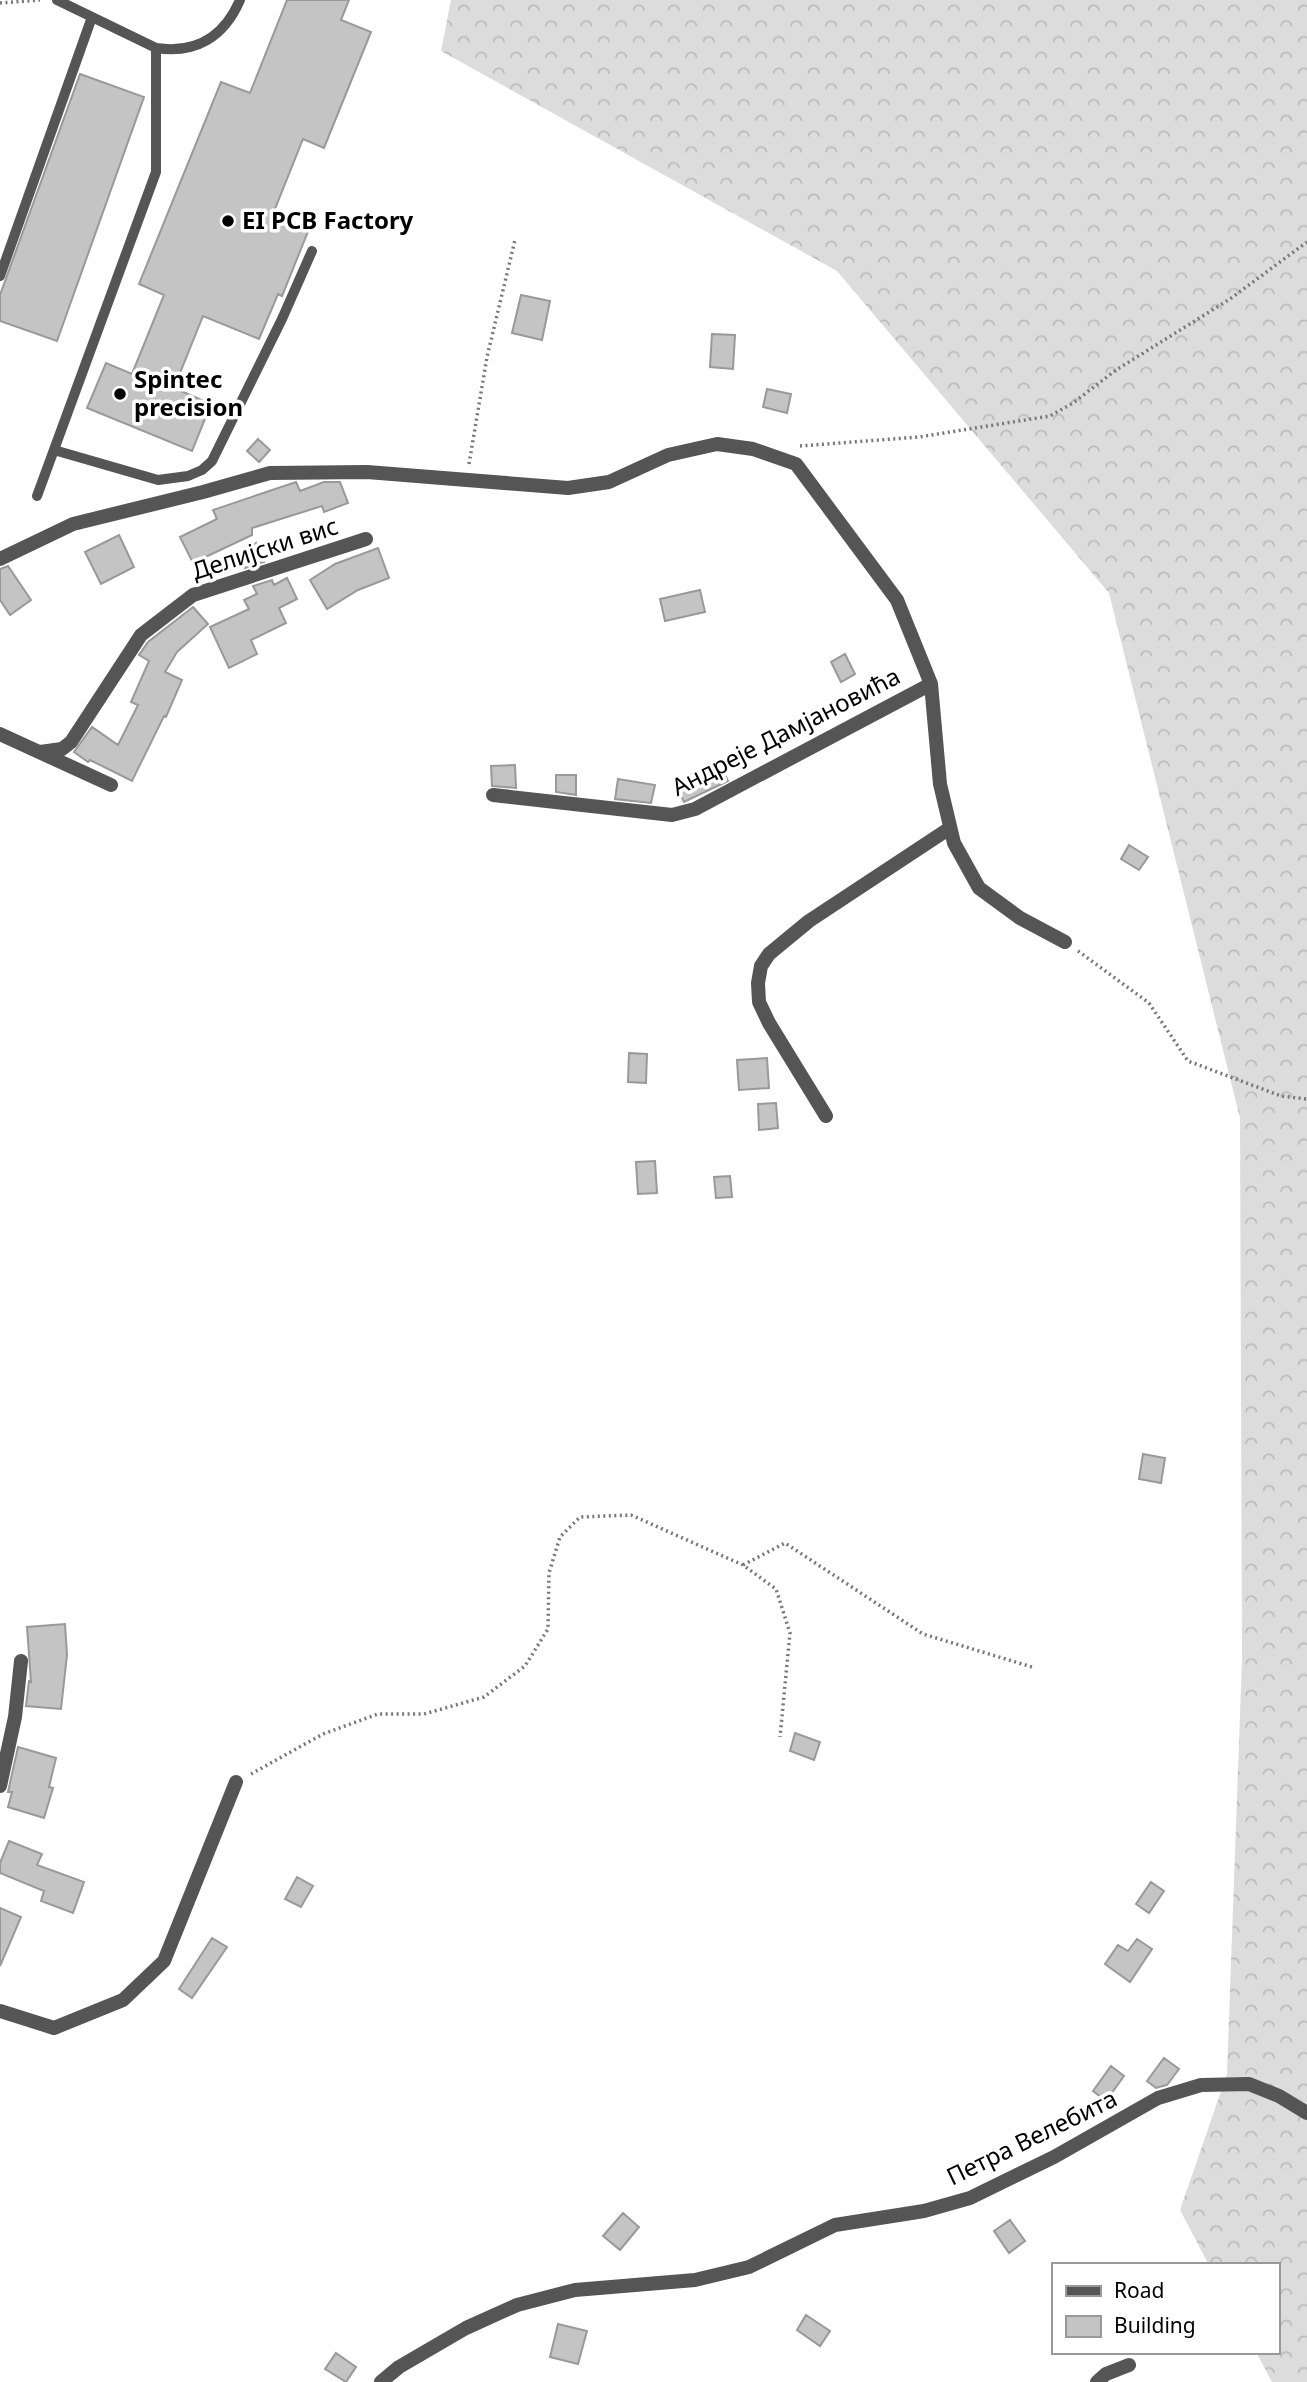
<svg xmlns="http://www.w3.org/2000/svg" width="1307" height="2382" viewBox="0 0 1307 2382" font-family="'Noto Sans',sans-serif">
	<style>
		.forest { fill: url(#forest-crowns) }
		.building { fill: #c4c4c4; stroke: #999; stroke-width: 2 }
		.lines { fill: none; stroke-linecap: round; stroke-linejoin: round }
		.path { stroke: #777; stroke-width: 3.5; stroke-dasharray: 2 3.5; stroke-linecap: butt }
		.service { stroke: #555; stroke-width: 10 }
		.minor { stroke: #555; stroke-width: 14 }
		.poi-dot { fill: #000; stroke: #fff; stroke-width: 2.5 }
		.labels { text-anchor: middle; stroke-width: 7; stroke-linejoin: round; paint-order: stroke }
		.poi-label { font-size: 24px; font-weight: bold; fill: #000; stroke: #fff; text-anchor: start }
		.street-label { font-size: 24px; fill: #000; stroke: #fff }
	</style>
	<defs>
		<pattern id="forest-crowns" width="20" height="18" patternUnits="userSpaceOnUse" patternTransform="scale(1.75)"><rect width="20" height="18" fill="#dcdcdc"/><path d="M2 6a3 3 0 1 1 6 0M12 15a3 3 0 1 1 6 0" fill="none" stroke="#bbb"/></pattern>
	</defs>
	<rect width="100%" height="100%" fill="#fff"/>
	<path class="forest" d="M451 0H1307V2382H1272L1256 2352H1277V2265H1209L1180 2210 1227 2074 1242 1660 1240 1118 1109 593 837 271 441 51Z"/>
	<path class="building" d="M287 0H349L341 20 371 32 324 148 303 139 273 214 309 229 282 296 278 294 259 339 203 316 174 388 211 404 192 451 87 408 106 363 132 374 164 295 139 284 221 82 250 93Z
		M80 74 144 97 57 341 0 321V295Z
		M521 295 550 301 542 340 512 333Z
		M712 334 735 335 733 369 710 367Z
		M767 389 791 394 787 413 763 407Z
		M258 439 270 450 259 462 247 451Z
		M296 482 300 491 324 482H340L348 503 324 512 322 506 252 528V535L193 563 180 537 217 519 213 510Z
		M119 535 134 567 101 584 85 552Z
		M256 543 264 562 245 568 240 557Z
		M378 548 389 578 358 590 327 609 310 580 335 564Z
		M8 566 31 600 10 615 0 600V569Z
		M287 578 297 599 279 608 286 623 251 640 257 654 229 668 210 627 249 609 244 600 257 594 253 586 272 580 274 585Z
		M700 590 705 612 665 621 660 599Z
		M193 607 208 624 177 652 165 672 182 680 166 717 164 716 132 781 90 760 88 762 74 752 92 727 118 745 138 705 131 702 149 661 139 655 148 642Z
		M845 654 855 674 841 682 831 662Z
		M515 765 516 788 492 786 491 766Z
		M722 769 728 781 684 802 679 792Z
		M556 775H576V795L556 792Z
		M618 779 655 785 651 803 615 799Z
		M1129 845 1148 857 1139 870 1121 859Z
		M629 1053 647 1054 646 1083 628 1082Z
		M767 1058 769 1088 739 1090 737 1060Z
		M776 1103 778 1128 759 1130 758 1104Z
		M655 1161 657 1193 638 1194 636 1162Z
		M730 1176 732 1197 716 1198 714 1177Z
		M1143 1454 1165 1458 1161 1483 1139 1479Z
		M65 1624 67 1655 61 1709 26 1706 29 1681 31 1682 27 1627Z
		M795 1733 820 1742 814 1760 790 1751Z
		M18 1747 56 1758 49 1787 53 1788 44 1818 8 1807 12 1792H8Z
		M9 1841 42 1854 37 1865 84 1882 73 1913 41 1901 44 1891 0 1873V1863Z
		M297 1877 313 1886 301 1907 285 1899Z
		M1151 1882 1164 1891 1149 1913 1136 1904Z
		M0 1908 21 1917 0 1966Z
		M212 1938 227 1947 192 1998 179 1989Z
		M1137 1939 1152 1949 1130 1982 1105 1964 1118 1945 1128 1951Z
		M1164 2058 1179 2069 1167 2085 1156 2088 1147 2081Z
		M1111 2066 1124 2076 1106 2101 1093 2091Z
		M623 2213 639 2227 620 2250 603 2236Z
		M1010 2220 1025 2241 1009 2253 994 2231Z
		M806 2315 830 2331 820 2346 797 2330Z
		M558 2324 587 2331 578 2364 550 2357Z
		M336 2353 356 2367 346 2382 325 2369Z"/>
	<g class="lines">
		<path class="path" d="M0 3 40 0
			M800 446 919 437 1050 416 1073 403 1116 370 1230 299 1307 242
			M469 464 487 357 515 240
			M1078 951 1149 1003 1188 1061 1281 1096 1307 1099
			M743 1565 785 1543 923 1634 1032 1667
			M251 1774 323 1734 378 1714H424L484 1697 525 1666 548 1629 549 1573 560 1537 580 1517 631 1515 743 1565 776 1589 790 1633 780 1737"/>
		<path class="service" d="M57 0 156 48C196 54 224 37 240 0
			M0 276 92 17
			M54 450 158 480 188 476 202 470 212 461 282 319 312 251
			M37 496 156 172V48"/>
		<path class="minor" d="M0 559 73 524 203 492 270 473 367 472 568 488 609 482 668 455 717 444 753 449 796 464 897 600 931 684 940 784 954 843 979 888 1020 918 1065 942
			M0 734 111 785
			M40 752 62 749 71 742 141 635 193 595 366 539
			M493 795 672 815 695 809 931 684
			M826 1116 769 1023 759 1002 758 983 761 966 769 954 809 921 950 828
			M0 1786 15 1717 21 1661
			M0 2011 54 2028 123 2000 164 1961 236 1782
			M381 2382 399 2367 466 2328 517 2305 575 2290 695 2280 749 2267 835 2225 924 2211 970 2198 1054 2157 1158 2098 1201 2085 1249 2084 1279 2096 1307 2113
			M1097 2382 1106 2374 1129 2365"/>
	</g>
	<g class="poi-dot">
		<circle cx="228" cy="221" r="7"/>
		<circle cx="120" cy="394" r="7"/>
	</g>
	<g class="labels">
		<g class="poi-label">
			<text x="242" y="229">EI PCB Factory</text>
			<text x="134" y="388">Spintec<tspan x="134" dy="28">precision</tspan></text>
		</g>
		<g class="street-label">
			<text transform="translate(265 549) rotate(-18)" y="8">Делијски вис</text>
			<text transform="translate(786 732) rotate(-27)" y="8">Андреје Дамјановића</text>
			<text transform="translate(1032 2138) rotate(-26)" y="8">Петра Велебита</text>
		</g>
	</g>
	<rect x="1052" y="2263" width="228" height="91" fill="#ffffff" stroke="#999999" stroke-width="2"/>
	<rect x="1066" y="2286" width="35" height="10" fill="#555555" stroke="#999999" stroke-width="2"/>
	<text x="1114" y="2298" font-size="21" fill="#000000">Road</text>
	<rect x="1066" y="2316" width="35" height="21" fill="#c4c4c4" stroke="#999999" stroke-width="2"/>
	<text x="1114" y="2333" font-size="21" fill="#000000">Building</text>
</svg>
